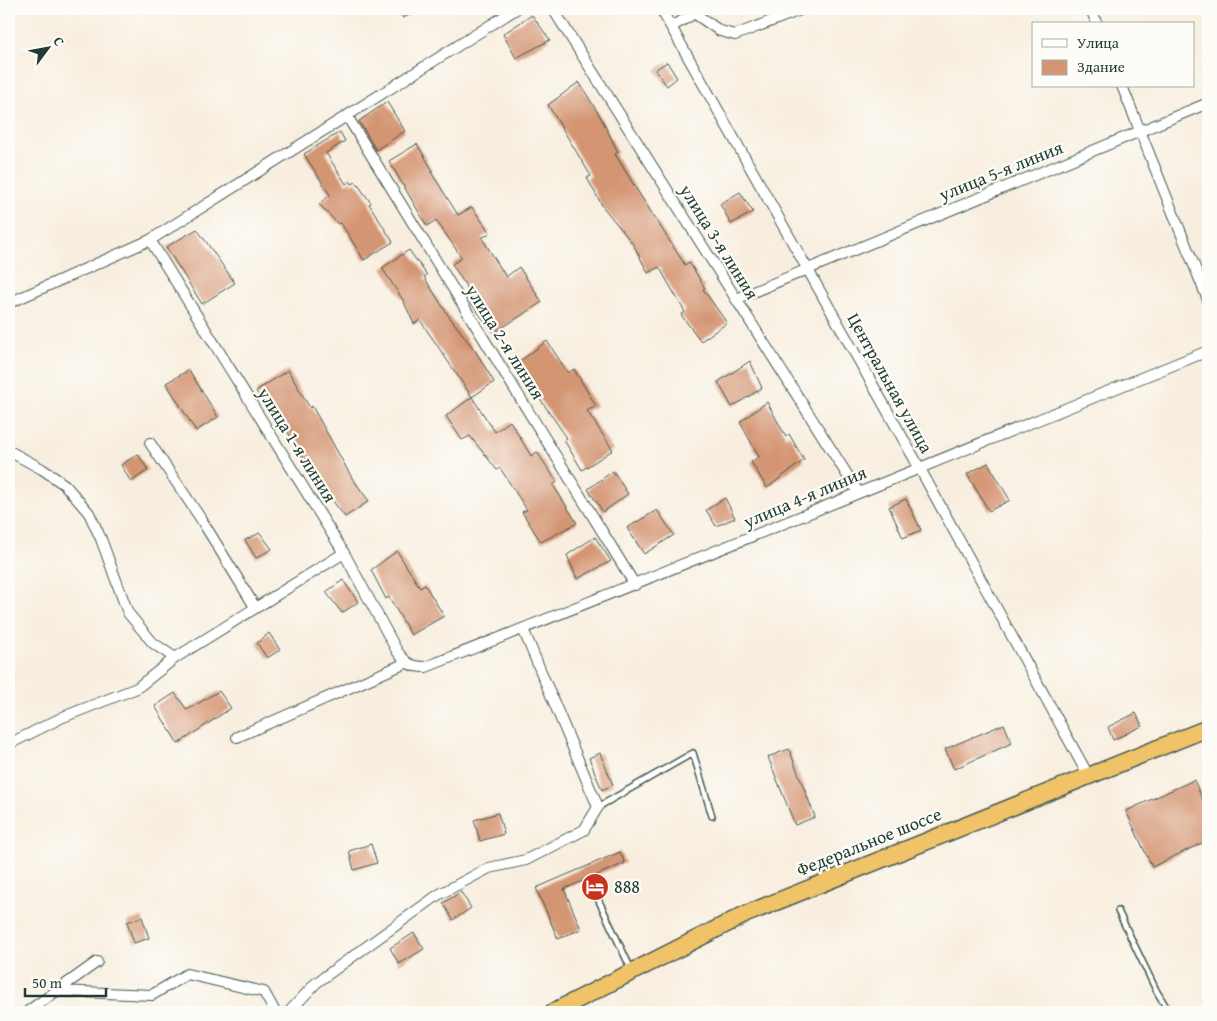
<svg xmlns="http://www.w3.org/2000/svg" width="1217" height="1021" viewBox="0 0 1217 1021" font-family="'Gentium Book Plus',serif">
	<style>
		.building { fill: #d49573 }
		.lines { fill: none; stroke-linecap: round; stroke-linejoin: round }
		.service-casing { stroke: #40584e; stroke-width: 8 }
		.minor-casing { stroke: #40584e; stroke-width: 12 }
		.trunk-casing { stroke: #40584e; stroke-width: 19 }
		.service { stroke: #fff; stroke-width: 5 }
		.minor { stroke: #fff; stroke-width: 10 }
		.trunk { stroke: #f1c369; stroke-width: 16 }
		.labels { text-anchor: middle; stroke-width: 4.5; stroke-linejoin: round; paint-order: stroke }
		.street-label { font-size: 18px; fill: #1f3d34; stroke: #fdfcf7 }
		.poi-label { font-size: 18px; fill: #1f3d34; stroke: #fdfcf7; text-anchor: start }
	</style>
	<rect width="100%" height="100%" fill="#fdfcf7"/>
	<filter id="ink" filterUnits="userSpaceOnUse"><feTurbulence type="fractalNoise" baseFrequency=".02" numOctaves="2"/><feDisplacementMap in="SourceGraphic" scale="10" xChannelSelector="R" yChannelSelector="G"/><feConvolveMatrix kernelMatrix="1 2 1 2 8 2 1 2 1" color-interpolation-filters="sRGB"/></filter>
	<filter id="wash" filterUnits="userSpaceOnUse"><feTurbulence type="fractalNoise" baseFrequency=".0096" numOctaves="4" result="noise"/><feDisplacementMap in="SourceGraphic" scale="20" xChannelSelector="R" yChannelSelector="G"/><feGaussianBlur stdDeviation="1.12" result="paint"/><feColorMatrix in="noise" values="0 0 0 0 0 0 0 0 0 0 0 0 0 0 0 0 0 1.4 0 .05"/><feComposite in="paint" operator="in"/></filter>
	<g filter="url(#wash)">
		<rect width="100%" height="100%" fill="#f8eedf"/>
		<g id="blocks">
			<path class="building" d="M397 9H420L403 18Z
				M532 15 550 40 516 58 503 34Z
				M667 62 677 78 667 86 655 70Z
				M579 82 600 116 618 152 615 154 635 187 685 265 689 262 705 288 703 289 727 323 701 341 681 315 685 312 659 267 648 273 633 244 603 207 587 178 591 176 548 105Z
				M387 102 405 131 376 150 359 121Z
				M340 132 345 141 326 153 346 184 350 181 352 184 356 182 371 203 369 204 393 242 364 260 341 223 338 224 319 204 330 195 304 154Z
				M417 144 433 171 431 172 458 215 472 207 490 233 482 238 506 277 519 267 542 302 494 333 470 302 474 299 452 264 462 258 436 220 427 226 389 161Z
				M740 192 753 212 731 224 720 204Z
				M197 229 235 283 202 304 166 247Z
				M409 250 427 275 424 277 448 315 476 352 494 382 472 397 420 320 414 324 403 300 382 268Z
				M547 341 568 373 574 369 596 406 587 411 613 450 582 470 564 440 567 438 516 364Z
				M750 361 762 388 732 407 718 382Z
				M189 370 218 417 196 431 166 383Z
				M288 370 310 408 312 406 352 478 369 501 345 517 320 484 279 418 275 420 256 391Z
				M472 397 495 432 510 421 531 456 537 452 557 482 553 485 577 523 541 542 522 512 527 510 500 468 497 470 470 436 462 440 446 416Z
				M767 402 786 437 789 434 804 460 767 488 751 462 759 457 740 422Z
				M138 454 148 470 131 482 121 465Z
				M988 463 1010 500 989 511 967 474Z
				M613 471 628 494 603 512 588 489Z
				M725 498 735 518 716 526 706 510Z
				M906 499 921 530 903 538 889 507Z
				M657 510 674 535 644 554 627 528Z
				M260 533 272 549 256 558 245 540Z
				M595 537 611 561 577 579 567 555Z
				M397 551 420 588 425 585 444 616 411 635 389 597 386 599 371 570Z
				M343 580 358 602 342 613 326 592Z
				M269 633 280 650 267 658 257 643Z
				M219 691 231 708 178 744 155 706 175 693 187 710Z
				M1136 713 1142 726 1113 740 1108 727Z
				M1004 724 1012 743 954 769 945 749Z
				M789 749 815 817 795 825 768 757Z
				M600 753 613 785 602 790 589 758Z
				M1194 780 1208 812V840L1152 867 1126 811Z
				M498 813 504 834 480 841 474 820Z
				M371 844 377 863 354 870 349 851Z
				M620 852 625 863 564 889 581 929 558 939 536 888Z
				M461 892 471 908 453 920 443 903Z
				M142 917 149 938 134 943 127 922Z
				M414 933 424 949 399 964 390 948Z"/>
		</g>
	</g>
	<g filter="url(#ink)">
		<use href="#blocks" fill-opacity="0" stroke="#40584e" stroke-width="1"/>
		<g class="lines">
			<g class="service-casing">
				<path id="service" d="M598 807 693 753 712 816
					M598 899 631 969
					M1118 911 1156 990 1169 1012"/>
			</g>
			<g class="minor-casing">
				<path id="minor" d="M553 9 858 492
					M661 9 919 467 1088 775
					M1091 9 1097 24
					M694 13 720 31 735 35 803 9
					M671 27 702 9
					M1122 86 1208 300
					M347 116 635 585
					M150 240 344 553 397 651C406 663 410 667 426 667 688 564 947 456 1208 351
					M736 299 1208 103
					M9 303 150 240 516 9
					M150 443 201 519 255 607
					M9 451 42 469 65 485 89 513 101 539 128 613 153 643 175 658
					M237 737 406 663
					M9 744 63 717 137 688 175 658 344 553
					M59 991 152 995 187 974 264 992 275 1012
					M27 1012 97 962
					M289 1012 316 983 438 895 489 868 526 860 584 830 598 807 523 629"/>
			</g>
			<g class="trunk-casing">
				<path id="trunk" d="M553 1012 746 914 1208 728"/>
			</g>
			<use href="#service" class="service"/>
			<use href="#minor" class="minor"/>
			<use href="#trunk" class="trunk"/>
		</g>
	</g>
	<defs>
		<g id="hotel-disc" transform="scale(1.4375)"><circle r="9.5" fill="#c8321e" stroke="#fdfcf7"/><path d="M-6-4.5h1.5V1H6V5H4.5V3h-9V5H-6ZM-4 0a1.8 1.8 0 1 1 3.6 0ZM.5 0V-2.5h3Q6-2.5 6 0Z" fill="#fff"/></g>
	</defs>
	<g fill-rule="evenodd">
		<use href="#hotel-disc" x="595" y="887"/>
	</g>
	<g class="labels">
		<g class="street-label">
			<text transform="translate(1001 171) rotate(-22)" y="6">улица 5-я линия</text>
			<text transform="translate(719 242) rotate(58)" y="6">улица 3-я линия</text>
			<text transform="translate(505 342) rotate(58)" y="6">улица 2-я линия</text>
			<text transform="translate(890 383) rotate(61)" y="6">Центральная улица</text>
			<text transform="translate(297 445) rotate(58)" y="6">улица 1-я линия</text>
			<text transform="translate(805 497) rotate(-23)" y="6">улица 4-я линия</text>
			<text transform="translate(869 842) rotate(-22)" y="6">Федеральное шоссе</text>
		</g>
		<g class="poi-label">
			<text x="614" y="893">888</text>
		</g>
	</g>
	<rect width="1217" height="1021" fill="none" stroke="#fdfcf7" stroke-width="30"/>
	<rect x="1032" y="22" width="162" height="65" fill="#fdfcf7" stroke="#a4b0a9"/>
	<rect x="1042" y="39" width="25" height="8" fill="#ffffff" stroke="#a4b0a9"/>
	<text x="1077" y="48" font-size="15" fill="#1f3d34">Улица</text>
	<rect x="1042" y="60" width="25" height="15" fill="#d49573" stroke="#a4b0a9"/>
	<text x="1077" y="72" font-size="15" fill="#1f3d34">Здание</text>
	<g transform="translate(48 48) rotate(58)" stroke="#fdfcf7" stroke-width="4" paint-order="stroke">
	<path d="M0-4L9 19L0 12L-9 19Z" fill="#1f3d34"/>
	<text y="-8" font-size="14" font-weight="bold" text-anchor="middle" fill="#1f3d34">С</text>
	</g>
	<path d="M25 988v8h81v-8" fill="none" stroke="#1f3d34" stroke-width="2.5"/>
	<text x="32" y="988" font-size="15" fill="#1f3d34" stroke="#fdfcf7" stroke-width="4" paint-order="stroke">50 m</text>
</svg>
